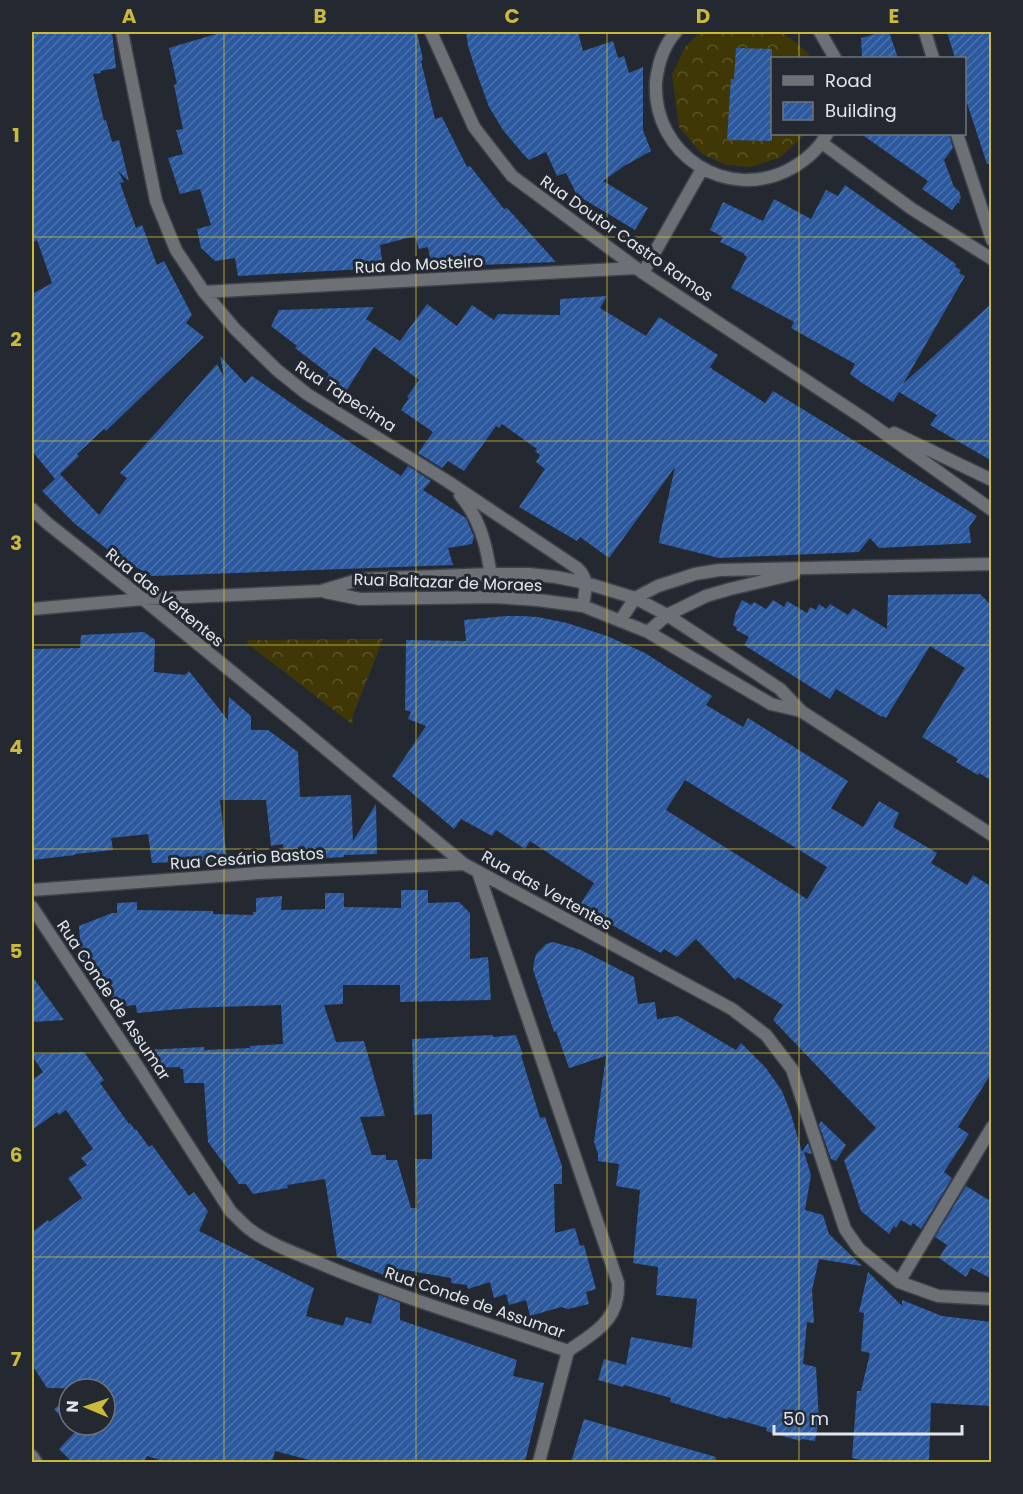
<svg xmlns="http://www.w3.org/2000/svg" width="1023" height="1494" viewBox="0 0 1023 1494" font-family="Poppins,sans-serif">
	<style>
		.forest { fill: url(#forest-crowns) }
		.building { fill: url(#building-hatch); fill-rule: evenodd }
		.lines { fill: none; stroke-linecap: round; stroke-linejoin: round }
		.street-casing { stroke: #3e434b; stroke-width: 15 }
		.street { stroke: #6d7074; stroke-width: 12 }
		.grid { fill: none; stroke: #cbba39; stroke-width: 1.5; stroke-opacity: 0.55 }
		.labels { text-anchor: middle; stroke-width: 6; stroke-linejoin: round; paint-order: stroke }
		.street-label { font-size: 16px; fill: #e2e6ec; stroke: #232831 }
		.neatline { fill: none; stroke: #cbba39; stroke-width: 2 }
		.grid-label { font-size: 20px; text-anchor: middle; font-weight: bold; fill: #cbba39 }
	</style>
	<defs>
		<pattern id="forest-crowns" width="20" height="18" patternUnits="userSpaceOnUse" patternTransform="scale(1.5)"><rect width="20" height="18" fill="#3f3806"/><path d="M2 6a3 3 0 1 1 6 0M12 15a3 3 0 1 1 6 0" fill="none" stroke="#5a552a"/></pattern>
		<pattern id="building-hatch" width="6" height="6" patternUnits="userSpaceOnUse" patternTransform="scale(1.5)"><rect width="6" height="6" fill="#2c599e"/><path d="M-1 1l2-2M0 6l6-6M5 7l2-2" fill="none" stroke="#4a71ac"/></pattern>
	</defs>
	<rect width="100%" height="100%" fill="#232831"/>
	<path class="forest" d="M700 32H782L808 53 810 58H772V134H806L779 158 751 167 726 165 702 154 679 127 672 75 685 47Z
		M383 639 354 713 352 718 353 725 247 643 248 640Z"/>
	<path class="building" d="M32 32H112L116 68 100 71 101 73 93 74 104 121 106 120 112 142 119 140 129 181 118 171 124 182 120 183 136 228 142 225 157 265 164 261 192 315 186 323 204 337 106 431 104 429 77 454 79 456 60 474 99 515 127 478 120 473 217 364 224 377 220 356 245 383 252 376 304 412 401 476 408 466 431 481 423 490 466 518 474 537 472 544 448 548 453 565 152 576 116 556 75 524 42 491 55 479 32 451V294L52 283 37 240 32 243Z
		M223 32H417L423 60 421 61 435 119 442 117 467 167 470 166 504 209 507 208 556 262 480 265V256L431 264 428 247 419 249 415 236 380 245 383 268 238 276 235 258 215 261 201 248 197 229 211 225 200 189 180 194 168 158 183 154 176 130 183 129 174 85 177 84 169 48Z
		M466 32H578L583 51 613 41 618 58 624 56 629 73 643 67V130L651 151 624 166 603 181 648 208 635 230 575 194V191L566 173 557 176 546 152 529 160 523 154 503 130 489 107 476 71 468 46Z
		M883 32H889L898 58H862L861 38Z
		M947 32H992V163L987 164 964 94V58H955Z
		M736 48 772 49V141L727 140 731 79H734Z
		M861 134H949L953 148 944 160 954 187 959 191 961 198 959 201 960 204 958 202 952 210 922 189 928 181Z
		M845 185 956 264 955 267 961 270 959 273 965 276 903 384 992 303V461L930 425 937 415 899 392 893 402 862 383 850 374 855 364 791 328 794 322 731 288 747 257 744 255 745 254 720 242 723 237 710 230 723 202 763 221 774 199 811 219 826 190 838 196Z
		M607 296 600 308 646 336 659 317 718 355 710 367 712 369 765 403 773 391 977 516 969 527 971 543 879 548 870 538 859 552 719 558 659 543 660 535 675 467 609 558 580 537 577 541 519 507 545 469 536 462 540 455 535 451 537 449 502 424 499 428 496 426 464 471 448 461 442 468 418 453 433 432 401 410 409 398 407 397 419 380 374 347 345 393 325 380 329 374 295 348 297 346 271 326 279 310 374 307 366 319 400 341 427 304 457 326 472 305 494 320 498 314 560 315V299Z
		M980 594 992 606V781L979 773 978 775 956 762 958 759 922 737 965 668 930 646 886 718 883 716 882 717 836 689 830 699 744 645 749 637 736 630 737 628 733 625 736 612 742 600 751 605 754 602 766 609 773 600 784 607 787 601 807 613 810 607 816 610 819 604 826 609 830 604 848 615 853 608 887 629 888 595Z
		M506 616H522L538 617 567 623 607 636 645 653 712 696 706 705 743 727 748 718 848 781 831 808 863 827 879 801 899 813 893 827 937 853 931 863 967 885 973 875 992 887V1072L958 1127 969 1134 944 1172 952 1178 921 1229 913 1223 911 1226 901 1220 896 1228 894 1226 889 1234 861 1211 844 1160 876 1128 773 1020 783 1005 738 977 735 980 696 939 677 957 664 949 661 953 579 906 594 883 530 841 525 849 496 830 492 836 461 819 454 829 392 776 426 726 408 719 411 712 405 710 406 640 466 641 464 620ZM685 780 827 867 807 899 666 810Z
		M144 632 155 640 154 672 185 675 189 671 228 720 229 697 251 716V730H268L298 752 300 797 351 795 353 841 376 804 377 854 344 855V857L325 858H284L283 844 271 846 266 800H220L227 860 152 863 148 834 111 838 113 850 75 854V855L32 860V649L80 648 81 635Z
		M401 890H428V903L459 902 470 913V959L488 957 491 1000 400 1002V985H343V1004L324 1005 336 1042 364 1041 385 1116 360 1117 372 1155H386V1160H397L411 1208H417L415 1159H432V1114L414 1115 412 1039 493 1035V1037L516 1035 523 1055H521L540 1118 545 1117 562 1166V1184H554L555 1233 575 1228 580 1246 584 1245 596 1289 586 1292 589 1304 568 1309 561 1307 530 1316 526 1300 509 1305 506 1294 494 1298 490 1282 468 1289 467 1285 451 1283V1278L399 1269V1285L383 1279 384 1275 337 1257 325 1179 287 1185 288 1188 253 1194 246 1184H239L208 1142 204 1083H184L183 1069H180V1067L157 1068 144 1050 204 1047V1050L250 1048V1046L283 1044 281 1005 191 1008 137 1013 136 1005 116 1007 81 956 79 926 112 913H117V903L137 902V910L213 911V914L253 915V912H256V898L282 896 281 910 325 909V893H344V907L401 908Z
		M553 942 581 950 634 977 638 1004 655 1002 657 1019 678 1016 736 1050 741 1043 766 1068 782 1091 790 1111 802 1152 808 1143 812 1154 804 1152 811 1175 805 1210 823 1215 829 1234 862 1266 819 1259 812 1290 814 1323 807 1322 803 1364 816 1367 819 1420 815 1441 801 1439 800 1441 766 1431 767 1428 728 1417 727 1419 670 1402 671 1398 624 1385 623 1387 598 1380 604 1359 626 1365 631 1337 692 1348 697 1299 656 1295 658 1267 633 1263 640 1190 616 1186 619 1164 598 1161V1154L594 1142 606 1056 569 1068 556 1031 554 1032 533 970 534 962 536 954 546 944Z
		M32 976 64 1020 32 1022Z
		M84 1052 104 1080 100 1083 129 1124 130 1123 135 1130 136 1129 149 1147 152 1145 189 1196 194 1192 208 1211 199 1231 314 1288 306 1316 343 1326 346 1317 371 1324 379 1295 400 1303V1320L517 1360 513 1376 544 1383 525 1462H317L275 1451 272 1462H166L147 1456 144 1462H72L59 1449 75 1432 54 1409 69 1398V1425H105V1389L47 1388 32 1365V1232L48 1220 49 1222 82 1198 68 1178 87 1165 81 1158 93 1149 66 1110 59 1115 57 1112 32 1130V1080L43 1072 32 1056V1054Z
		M821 1121 846 1145 836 1161 831 1159 819 1125Z
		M966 1186 992 1202V1279L971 1268 966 1277 939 1258 947 1245 935 1237Z
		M868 1272 902 1306V1300L942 1316 992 1322V1406L931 1403 929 1462H868L852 1458 857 1391H861L870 1353 861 1351 864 1313 859 1312Z
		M584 1419 716 1457 715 1462H571Z"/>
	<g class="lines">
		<g class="street-casing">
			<path id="street" d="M122 32 156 201 176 250 204 292 235 329 277 370 307 394 447 481 577 568C590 580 585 590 583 606
				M431 32 474 127 512 176 643 273 863 418 992 510
				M676 32C664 45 658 64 656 82 652 154 727 204 792 168 806 160 819 149 827 134
				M820 32 835 58
				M925 32 933 58
				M957 134 992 240
				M822 143 912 209 992 259
				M643 273 702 169
				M204 292 635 268
				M894 433 992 480
				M460 495C485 524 489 560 494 597
				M32 509 47 523 143 599 297 725 464 864 732 1009 766 1035 792 1069 845 1229 859 1249 899 1282 938 1296 992 1299
				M325 592 360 599 494 597 538 600 583 606 648 632 771 704 801 711
				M32 609 143 599 321 591 361 579 491 574H529L556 577 586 583 635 598 667 615 780 689 801 711 992 835
				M620 621 635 598 658 586 695 574 719 570 992 564
				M648 632 667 615 706 596 730 589 794 574
				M32 890 258 873 464 864
				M32 907 138 1067 231 1212C237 1217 242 1223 248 1228 269 1245 301 1255 326 1266 405 1299 487 1323 568 1351 588 1337 613 1324 617 1298 618 1293 618 1288 618 1283L478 872
				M899 1282 992 1127
				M32 1456 36 1462
				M539 1462 568 1351"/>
		</g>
		<use href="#street" class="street"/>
	</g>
	<path class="grid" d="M224 32V1462M416 32V1462M607 32V1462M799 32V58M799 134V1462M32 237H992M32 441H992M32 645H992M32 849H992M32 1053H992M32 1257H992"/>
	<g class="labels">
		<g class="street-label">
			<text transform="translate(627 238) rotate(35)" y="6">Rua Doutor Castro Ramos</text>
			<text transform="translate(419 264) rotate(-3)" y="6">Rua do Mosteiro</text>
			<text transform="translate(346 396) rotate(33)" y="6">Rua Tapecima</text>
			<text transform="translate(448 582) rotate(2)" y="6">Rua Baltazar de Moraes</text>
			<text transform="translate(165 597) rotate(39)" y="6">Rua das Vertentes</text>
			<text transform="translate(247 858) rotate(-4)" y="6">Rua Cesário Bastos</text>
			<text transform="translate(547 890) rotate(29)" y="6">Rua das Vertentes</text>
			<text transform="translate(114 1000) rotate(56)" y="6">Rua Conde de Assumar</text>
			<text transform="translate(475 1302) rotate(19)" y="6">Rua Conde de Assumar</text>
		</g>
	</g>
	<rect width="1023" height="1494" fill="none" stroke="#232831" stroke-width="66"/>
	<rect x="771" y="57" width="195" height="78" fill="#232831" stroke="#6f747c" stroke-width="1.5"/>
	<rect x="783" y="76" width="30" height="9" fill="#6d7074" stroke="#6f747c" stroke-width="1.5"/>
	<text x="825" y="87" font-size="18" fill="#e2e6ec">Road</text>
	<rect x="783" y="102" width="30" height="18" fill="url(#building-hatch)" stroke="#6f747c" stroke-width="1.5"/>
	<text x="825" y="117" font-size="18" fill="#e2e6ec">Building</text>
	<g transform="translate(87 1407) rotate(272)"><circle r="28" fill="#232831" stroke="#6f747c" stroke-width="1.5"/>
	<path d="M0-4.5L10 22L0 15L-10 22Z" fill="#cbba39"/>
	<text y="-9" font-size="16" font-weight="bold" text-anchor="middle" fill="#e2e6ec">N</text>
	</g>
	<path d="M774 1425v9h188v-9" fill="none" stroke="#e2e6ec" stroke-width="3"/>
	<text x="783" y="1425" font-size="18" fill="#e2e6ec" stroke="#232831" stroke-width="4.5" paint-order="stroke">50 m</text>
	<rect x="33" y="33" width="957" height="1428" class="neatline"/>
	<g class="grid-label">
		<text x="129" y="23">A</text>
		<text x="320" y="23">B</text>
		<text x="512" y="23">C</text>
		<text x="703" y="23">D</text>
		<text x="894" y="23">E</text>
		<text x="16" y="142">1</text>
		<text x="16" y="346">2</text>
		<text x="16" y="550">3</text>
		<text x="16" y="754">4</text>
		<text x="16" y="958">5</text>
		<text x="16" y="1162">6</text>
		<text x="16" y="1366">7</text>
	</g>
</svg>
